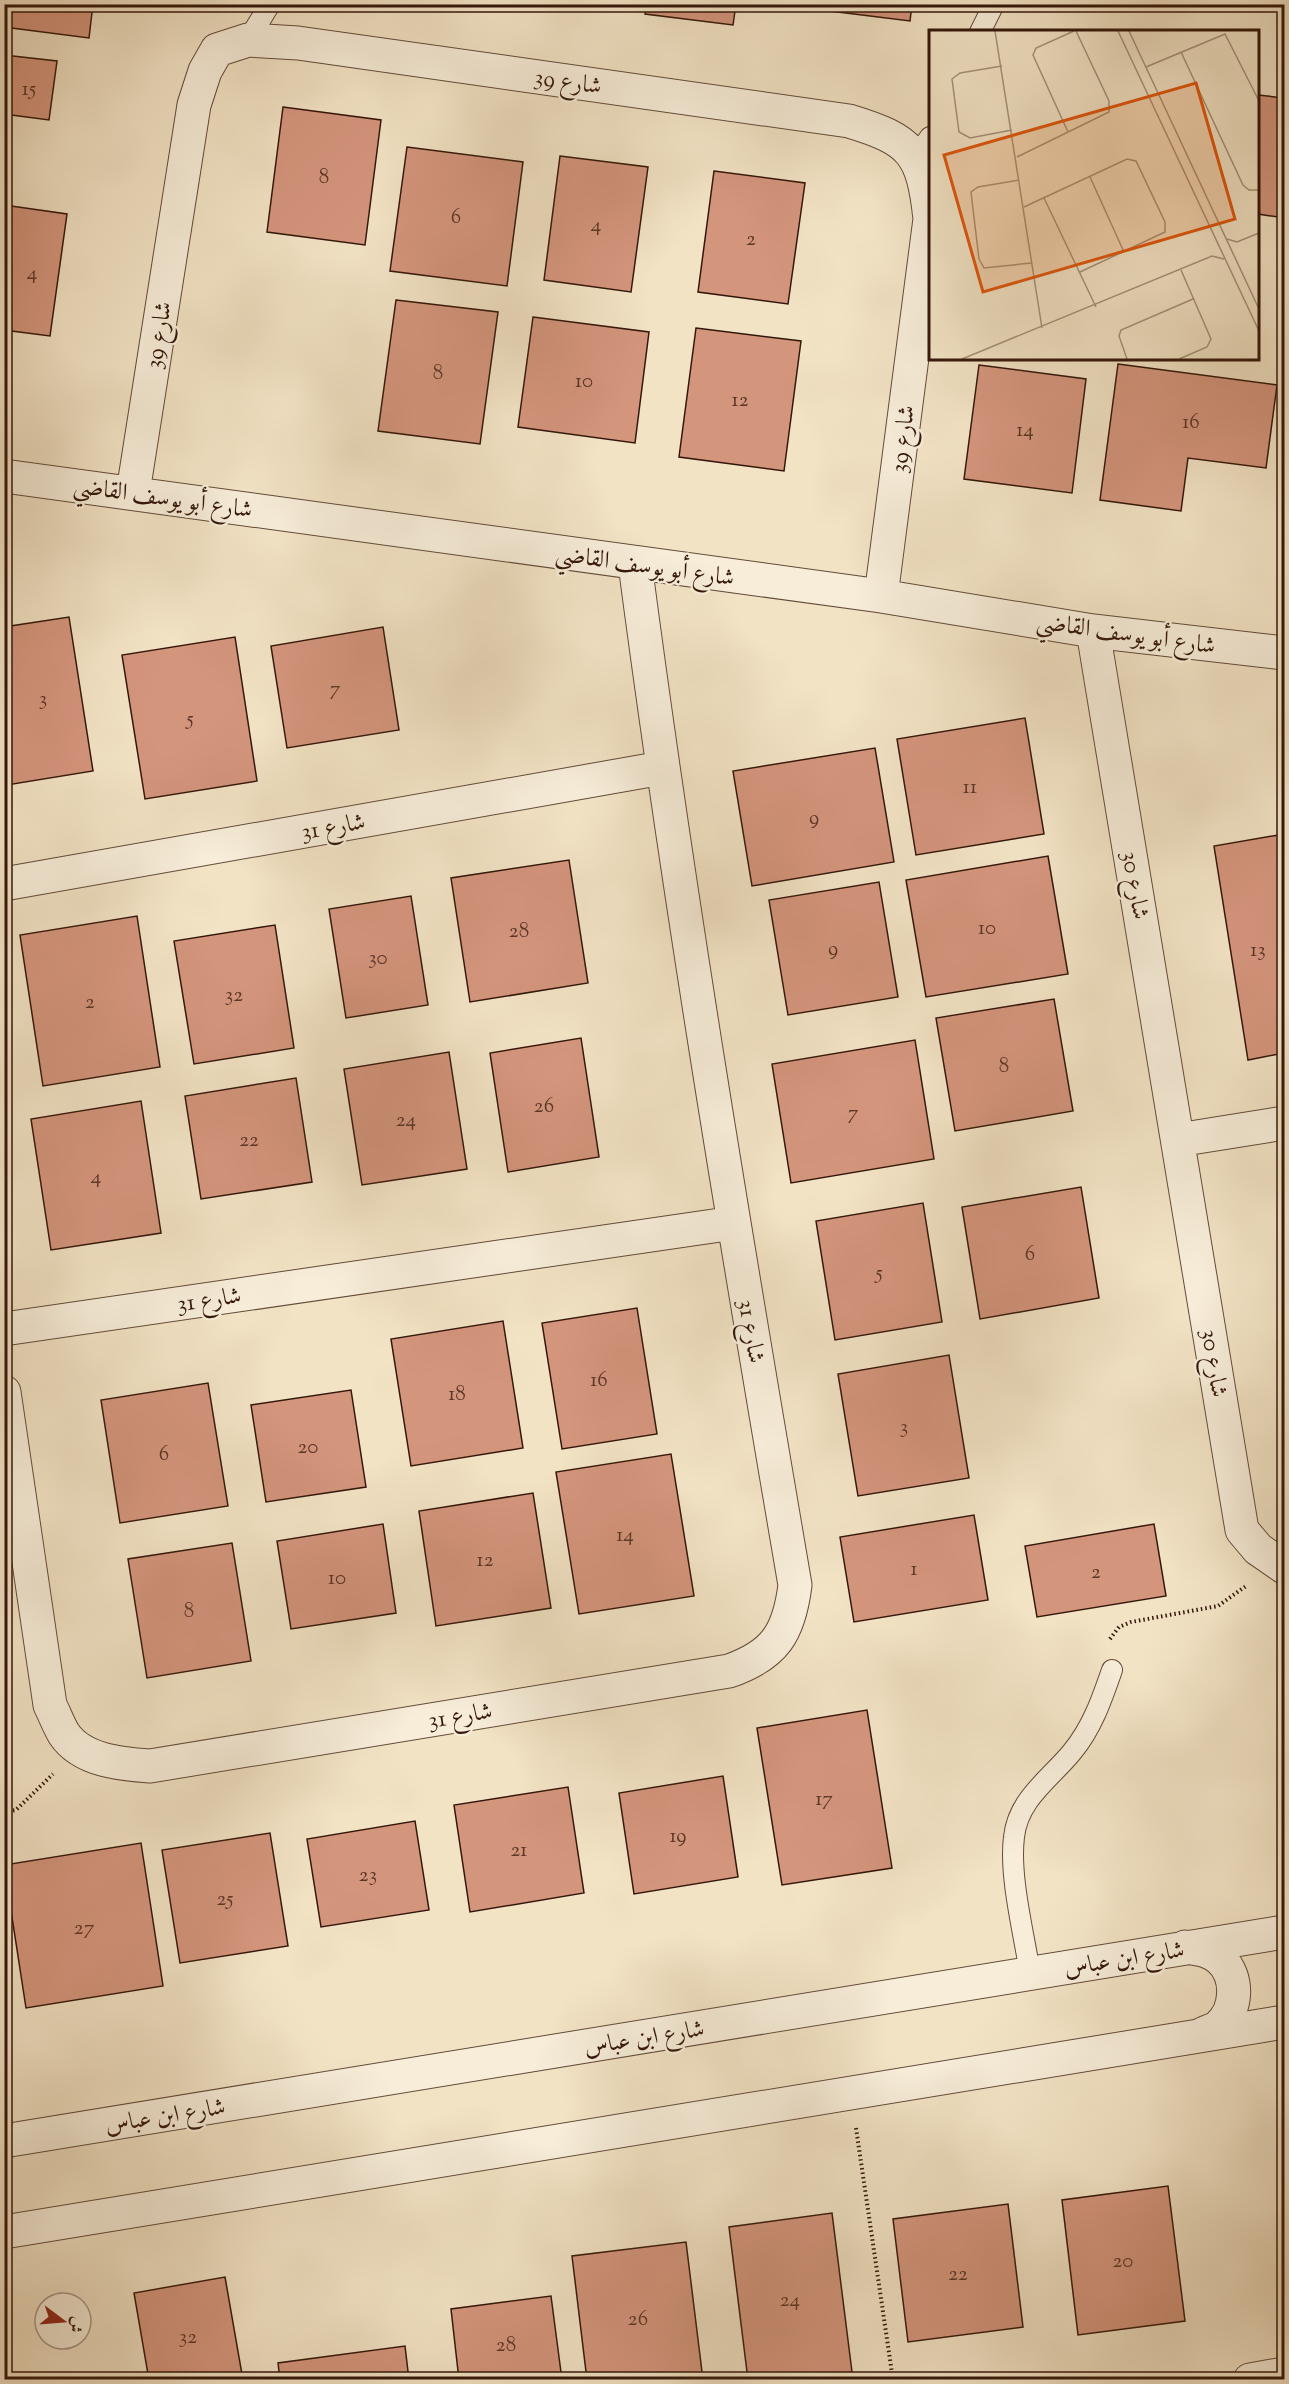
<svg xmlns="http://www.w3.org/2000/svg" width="1289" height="2384" viewBox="0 0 1289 2384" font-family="'Sorts Mill Goudy',Amiri,serif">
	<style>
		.building { fill: #d4957d; stroke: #34170a; stroke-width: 1.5 }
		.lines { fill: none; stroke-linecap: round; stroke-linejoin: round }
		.service-casing { stroke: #644a39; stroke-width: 22 }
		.minor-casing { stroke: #644a39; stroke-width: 35 }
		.tertiary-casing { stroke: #644a39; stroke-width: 35 }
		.path { stroke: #34170a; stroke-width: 4; stroke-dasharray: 1.5 3; stroke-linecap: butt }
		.service { stroke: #f7edd9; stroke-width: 20 }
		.minor { stroke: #f7edd9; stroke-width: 33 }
		.tertiary { stroke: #f7edd9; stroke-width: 33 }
		.labels { text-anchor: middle; stroke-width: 4.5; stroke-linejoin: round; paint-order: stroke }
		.number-label { font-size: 21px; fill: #5c3627 }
		.street-label { font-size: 24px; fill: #34170a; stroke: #f7edd9 }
		.inset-road { fill: none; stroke: #a6917a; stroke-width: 1.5 }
		.view { fill: #df560c; fill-opacity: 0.15; stroke: #df560c; stroke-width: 3 }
		.inset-edge { fill: none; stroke: #34170a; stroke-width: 3 }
	</style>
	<rect width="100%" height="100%" fill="#f2e3c5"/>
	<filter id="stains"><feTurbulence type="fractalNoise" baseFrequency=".00333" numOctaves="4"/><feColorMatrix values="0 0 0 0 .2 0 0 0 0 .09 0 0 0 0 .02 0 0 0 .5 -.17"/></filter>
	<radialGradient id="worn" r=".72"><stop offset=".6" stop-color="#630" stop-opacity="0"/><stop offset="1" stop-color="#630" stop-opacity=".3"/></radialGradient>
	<path class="building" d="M4 4H93L89 38 4 27Z
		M646 4H736L733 25 645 14Z
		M815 4H912L910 21 814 9Z
		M4 55 57 61 49 120 4 114Z
		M1258 95 1284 98V218L1258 214Z
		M283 107 381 120 365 245 267 232Z
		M407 147 523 162 507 286 390 271Z
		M560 156 648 167 631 292 544 280Z
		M714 171 805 183 788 304 698 292Z
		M4 205 67 214 50 336 4 330Z
		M396 300 498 312 480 444 378 431Z
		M533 317 649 332 635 443 518 427Z
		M696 328 801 341 784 471 679 457Z
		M1118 364 1277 385 1266 468 1188 458 1181 511 1100 500Z
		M979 365 1086 379 1072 493 964 479Z
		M69 617 93 771 7 785 4 769V627Z
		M383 627 399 730 287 748 271 646Z
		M235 637 257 781 145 799 122 655Z
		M1025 718 1044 834 916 855 897 739Z
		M875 748 894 862 752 886 733 771Z
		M1284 834V1053L1248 1060 1214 846Z
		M1048 856 1068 974 926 997 906 880Z
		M569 860 588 983 470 1002 451 878Z
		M879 882 898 997 788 1015 769 900Z
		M411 896 428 1005 346 1018 329 909Z
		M137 916 160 1067 43 1086 20 935Z
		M275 925 294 1048 194 1064 174 941Z
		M1054 999 1073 1111 955 1131 936 1018Z
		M581 1038 599 1157 508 1172 490 1053Z
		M915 1040 934 1159 791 1183 772 1064Z
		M449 1052 467 1169 362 1185 344 1069Z
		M296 1078 312 1182 201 1199 185 1096Z
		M141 1101 161 1233 51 1250 31 1119Z
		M1081 1187 1099 1298 980 1319 962 1207Z
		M923 1203 942 1322 835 1340 816 1221Z
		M637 1308 657 1434 562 1449 542 1323Z
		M503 1321 523 1448 411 1466 391 1339Z
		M949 1355 969 1478 858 1496 838 1374Z
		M208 1383 228 1506 120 1523 101 1400Z
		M351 1390 366 1487 266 1502 251 1405Z
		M671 1454 694 1596 579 1614 556 1472Z
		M533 1493 551 1608 436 1626 419 1511Z
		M974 1515 988 1600 854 1622 840 1537Z
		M383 1524 396 1613 291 1629 277 1541Z
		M1154 1524 1166 1596 1037 1617 1025 1546Z
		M232 1543 251 1661 147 1678 128 1559Z
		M867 1710 892 1868 782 1885 757 1728Z
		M723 1776 738 1877 634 1894 619 1793Z
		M568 1787 584 1893 470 1912 454 1805Z
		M415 1821 429 1910 321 1927 307 1839Z
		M270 1833 288 1946 180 1963 162 1850Z
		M141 1843 163 1986 26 2008 4 1865Z
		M1168 2186 1185 2321 1078 2335 1062 2200Z
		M1008 2204 1023 2327 908 2342 893 2219Z
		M832 2213 852 2372 789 2380H748L729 2227Z
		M686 2242 703 2380H587L572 2256Z
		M225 2277 243 2380H149L134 2293Z
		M551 2296 562 2380H459L451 2309Z
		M405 2346 409 2380H280L278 2363Z"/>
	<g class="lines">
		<g class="service-casing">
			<path id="service" d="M980 32 994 4
				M248 40 270 4
				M916 157 930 137
				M1030 1973C1024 1934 1009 1876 1014 1837 1018 1799 1050 1779 1072 1752 1092 1728 1102 1699 1112 1670"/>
		</g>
		<g class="minor-casing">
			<path id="minor" d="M4 476 881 596 1093 631 1284 653
				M133 492 194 105 205 71 217 50 248 40 298 43 849 121C912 140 923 153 930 219L881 596
				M1093 631 1242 1530 1258 1549 1284 1567
				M4 884 662 768
				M1178 1140 1284 1123
				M4 1329 734 1223
				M4 1392 50 1705C55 1715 59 1726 64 1734 82 1761 122 1764 150 1766L729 1671C775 1655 789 1633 795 1585 737 1246 680 906 635 564
				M1250 2380 1284 2374"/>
		</g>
		<g class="tertiary-casing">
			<path id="tertiary" d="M1185 1947C1198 1949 1210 1950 1220 1959 1239 1976 1238 2010 1218 2027 1214 2030 1206 2032 1201 2035
				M4 2141 1284 1932
				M4 2232 1284 2022"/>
		</g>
		<path class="path" d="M1110 1639 1119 1627 1131 1622 1218 1606 1246 1586
			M4 1812 16 1810 53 1774
			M856 2128 893 2380"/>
		<use href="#service" class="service"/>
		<use href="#minor" class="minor"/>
		<use href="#tertiary" class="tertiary"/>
	</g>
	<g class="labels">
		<g class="number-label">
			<text x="29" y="95">15</text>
			<text x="324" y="183">8</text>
			<text x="456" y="223">6</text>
			<text x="596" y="231">4</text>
			<text x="751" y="245">2</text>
			<text x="32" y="279">4</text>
			<text x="438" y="379">8</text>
			<text x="584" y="387">10</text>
			<text x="740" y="406">12</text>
			<text x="1191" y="428">16</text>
			<text x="1025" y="436">14</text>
			<text x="335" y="695">7</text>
			<text x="43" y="705">3</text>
			<text x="190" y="725">5</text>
			<text x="970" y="793">11</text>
			<text x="814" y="824">9</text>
			<text x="987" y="934">10</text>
			<text x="519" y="937">28</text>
			<text x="833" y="955">9</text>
			<text x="1258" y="956">13</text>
			<text x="378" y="964">30</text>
			<text x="234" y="1001">32</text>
			<text x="90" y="1008">2</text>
			<text x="1004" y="1072">8</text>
			<text x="544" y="1112">26</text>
			<text x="853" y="1119">7</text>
			<text x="406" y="1126">24</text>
			<text x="249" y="1146">22</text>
			<text x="96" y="1183">4</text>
			<text x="1030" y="1260">6</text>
			<text x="879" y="1279">5</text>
			<text x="599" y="1386">16</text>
			<text x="457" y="1400">18</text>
			<text x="904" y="1433">3</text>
			<text x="308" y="1453">20</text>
			<text x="164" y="1460">6</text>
			<text x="625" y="1541">14</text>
			<text x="485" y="1566">12</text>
			<text x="914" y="1575">1</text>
			<text x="1096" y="1578">2</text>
			<text x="337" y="1584">10</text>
			<text x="189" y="1617">8</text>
			<text x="824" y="1805">17</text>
			<text x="678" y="1842">19</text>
			<text x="519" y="1856">21</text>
			<text x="368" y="1881">23</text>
			<text x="225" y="1905">25</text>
			<text x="84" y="1934">27</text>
			<text x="1123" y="2267">20</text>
			<text x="958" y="2280">22</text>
			<text x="790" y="2306">24</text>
			<text x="638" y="2325">26</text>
			<text x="188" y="2343">32</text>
			<text x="506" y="2351">28</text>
		</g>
		<g class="street-label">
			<text transform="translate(568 81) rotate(8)" y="8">شارع 39</text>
			<text transform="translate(158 335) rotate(-81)" y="8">شارع 39</text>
			<text transform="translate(902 439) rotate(-83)" y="8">شارع 39</text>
			<text transform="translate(163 497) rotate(8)" y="8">شارع أبو يوسف القاضي</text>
			<text transform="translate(645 565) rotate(8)" y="8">شارع أبو يوسف القاضي</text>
			<text transform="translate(1126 633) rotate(8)" y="8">شارع أبو يوسف القاضي</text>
			<text transform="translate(333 826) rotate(-10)" y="8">شارع 31</text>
			<text transform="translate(1136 885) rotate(80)" y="8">شارع 30</text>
			<text transform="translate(209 1299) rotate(-8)" y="8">شارع 31</text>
			<text transform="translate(752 1331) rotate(80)" y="8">شارع 31</text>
			<text transform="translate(1215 1363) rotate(81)" y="8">شارع 30</text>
			<text transform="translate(460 1715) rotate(-9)" y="8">شارع 31</text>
			<text transform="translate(1124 1958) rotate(-9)" y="8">شارع ابن عباس</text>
			<text transform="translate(644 2037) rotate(-9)" y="8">شارع ابن عباس</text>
			<text transform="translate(165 2115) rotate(-9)" y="8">شارع ابن عباس</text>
		</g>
	</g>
	<g transform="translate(929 30)">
		<rect width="330" height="330" fill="#f2e3c5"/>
		<path class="inset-road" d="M66 1 113 298M189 1 330 301M200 1 330 279M252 22 314 155 320 160H330M73 36 31 43 23 49 30 102 41 108 83 100M217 37 296 4 330 71M139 102 104 25 107 18 145 1M88 127 180 82V71L147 1M161 147 195 222M90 150 49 157 42 162 50 229 55 238 102 233M115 168 167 277M95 177 198 129 207 131 236 192V202L151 242M298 209 308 212 330 203M33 329 283 226 295 229M198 329 190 306 192 300 264 269M250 329 278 317 282 309 252 240"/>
		<path class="view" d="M267 53 306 189 54 262 15 125Z"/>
		<rect width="330" height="330" class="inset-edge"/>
	</g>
	<rect width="1289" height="2384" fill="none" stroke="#f2e3c5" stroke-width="24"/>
	<rect x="6" y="6" width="1277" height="2372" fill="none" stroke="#34170a" stroke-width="3"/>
	<rect x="12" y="12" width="1265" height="2360" fill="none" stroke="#34170a" stroke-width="1.5"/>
	<g transform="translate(63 2321) rotate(106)"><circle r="28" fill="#f7edd9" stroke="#a99786" stroke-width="1.5"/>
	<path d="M0-4.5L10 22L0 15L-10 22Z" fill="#8f2418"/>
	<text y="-9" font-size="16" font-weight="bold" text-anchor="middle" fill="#34170a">ش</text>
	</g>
	<rect width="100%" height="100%" filter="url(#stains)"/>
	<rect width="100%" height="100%" fill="url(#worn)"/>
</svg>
